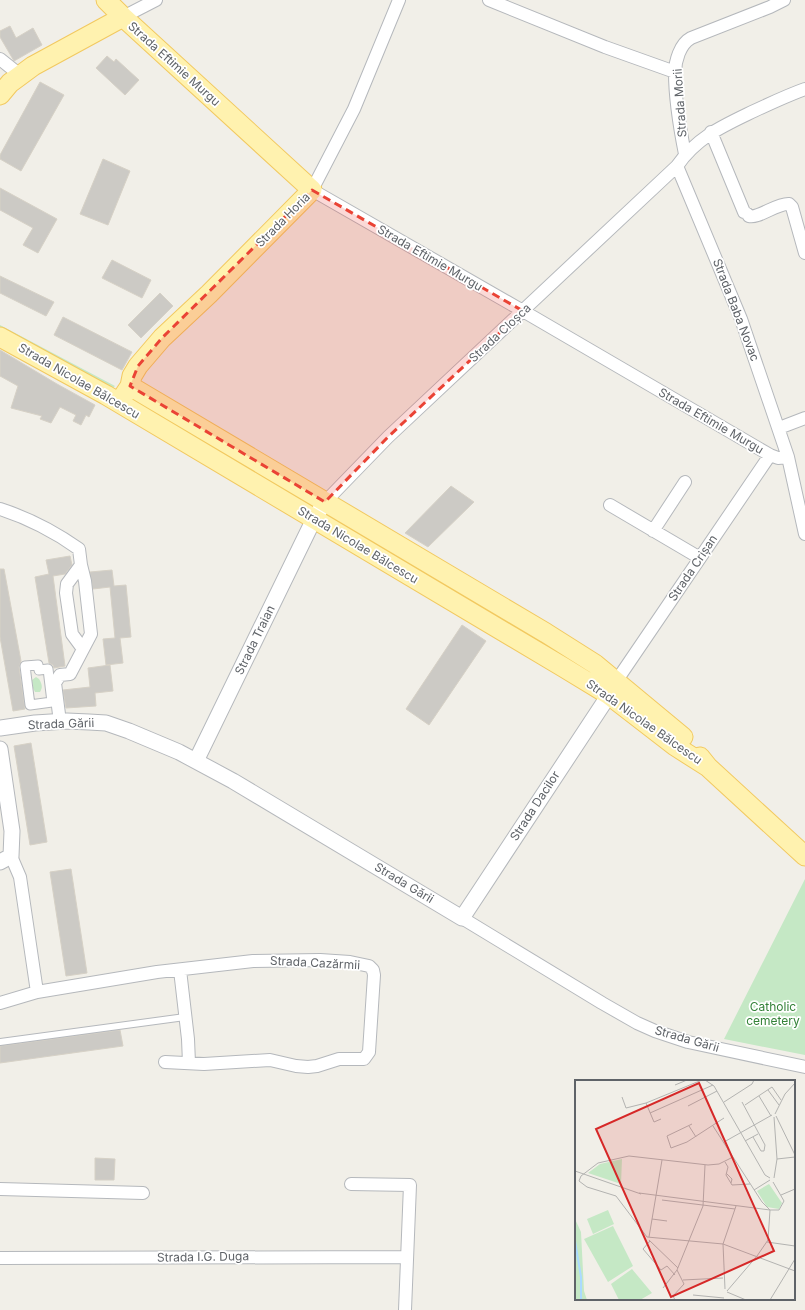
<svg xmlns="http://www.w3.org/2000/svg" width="805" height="1310" viewBox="0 0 805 1310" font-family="Inter,sans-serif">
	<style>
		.green { fill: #c5e8c5 }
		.building { fill: #cccac5; stroke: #d6d1c6 }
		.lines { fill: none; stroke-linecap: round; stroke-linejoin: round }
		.service-casing { stroke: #b5b8bc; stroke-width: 8 }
		.pedestrian-casing { stroke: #b5b8bc; stroke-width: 11 }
		.minor-casing { stroke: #b5b8bc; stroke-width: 14 }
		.tertiary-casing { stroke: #b5b8bc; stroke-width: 17 }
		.primary-casing { stroke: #f2c960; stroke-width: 21 }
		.service { stroke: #fff; stroke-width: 6 }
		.pedestrian { stroke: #fff; stroke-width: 9 }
		.minor { stroke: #fff; stroke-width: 12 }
		.tertiary { stroke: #fff; stroke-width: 15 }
		.primary { stroke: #fff2af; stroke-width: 19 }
		.marked { fill: #ea4335; fill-opacity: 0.2; stroke: #ea4335; stroke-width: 3; stroke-dasharray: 8 5; stroke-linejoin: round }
		.labels { text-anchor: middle; stroke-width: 3.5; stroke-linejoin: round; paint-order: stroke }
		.street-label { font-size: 12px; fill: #5f6368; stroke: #fff }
		.park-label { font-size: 12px; fill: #348238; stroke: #fff }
		.inset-river { fill: none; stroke: #aadaff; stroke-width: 2 }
		.inset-road { fill: none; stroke: #b3b3b1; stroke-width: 1 }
		.view { fill: #d62828; fill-opacity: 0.15; stroke: #d62828; stroke-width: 2 }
		.inset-edge { fill: none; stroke: #5f6368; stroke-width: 2 }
	</style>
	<rect width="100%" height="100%" fill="#f1efe8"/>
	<path class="green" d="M0 325 115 386 113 388 0 329Z
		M337 518 485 605 605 680 606 685 333 519Z
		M36 677 39 679C42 684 43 687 40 692H35L33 688 32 680Z
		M805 879V1055L724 1039Z"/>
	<path class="building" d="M10 26 16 38 33 28 42 45 14 61 0 37V31Z
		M107 56 114 62 116 59 139 80 125 95 96 68Z
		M40 82 64 95 21 171 0 159V155Z
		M103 159 130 171 108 225 80 214Z
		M0 188 57 219 38 253 23 245 33 228 0 210Z
		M112 260 151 280 142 298 102 278Z
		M0 276 54 302 46 316 0 293Z
		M160 293 173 306 141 338 128 325Z
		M63 317 132 352 122 370 54 335Z
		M0 350 57 384 95 405 89 417 86 415 81 425 73 421 76 415 60 407 51 423 40 419 42 416 11 408 18 386 0 376Z
		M451 486 474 502 428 547 405 533Z
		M70 556 72 565 65 574 53 576 65 666 54 668 53 665 49 663 35 577 49 574 46 560Z
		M0 569H4L21 661 19 667 25 709 13 711 0 637Z
		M112 570 114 586 126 585 131 637 120 638 123 663 106 665 103 639 115 638 110 587 93 589 90 572Z
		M462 625 486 641 429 725 406 709Z
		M110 665 113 691 95 693 96 706 66 708 63 690 90 687 88 668Z
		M31 743 47 842 30 845 14 746Z
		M71 869 87 973 66 976 50 872Z
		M120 1030 123 1046 0 1063V1046Z
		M95 1158 115 1159 114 1180H95Z"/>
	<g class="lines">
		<g class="service-casing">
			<path id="service" d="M0 1042 185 1017"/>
		</g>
		<g class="pedestrian-casing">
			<path id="pedestrian" d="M38 665 39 670 48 669 52 702 30 705 25 666Z"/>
		</g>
		<g class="minor-casing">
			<path id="minor" d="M399 0 354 109 312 190 523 311 770 455 778 458 788 457 805 534
				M489 0 605 47 675 72
				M123 17 156 0
				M0 59 20 75
				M711 132 744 212C745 212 749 215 749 216 758 219 777 203 789 204L792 207 805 253
				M685 154C680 129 675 99 675 73 675 61 680 44 691 38L770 7 784 0
				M677 166 741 319 788 457
				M779 428 805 418
				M325 502 388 437 677 166C697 137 723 126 754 111 771 103 788 95 805 89
				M610 505 700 558
				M0 509C28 518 55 532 79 549L81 565 85 581 91 634 70 674 60 675 55 683 60 722
				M653 531 685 482
				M81 565 67 584 66 593 72 634 83 649
				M613 686 770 455
				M11 856 20 877 37 992
				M462 918 602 1003 637 1023 655 1031 688 1042 805 1067
				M180 970 188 1039 189 1063
				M0 1003 37 992 157 972 253 961 320 960 350 962 369 966 373 970 374 975 369 1052 364 1059H339L317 1066 308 1067 296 1066 270 1060 204 1064 165 1062
				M351 1184 410 1185 405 1310
				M0 1189 143 1193
				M0 1258 407 1257"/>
		</g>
		<g class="tertiary-casing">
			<path id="tertiary" d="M0 728 35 723 67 721 89 722 106 723 129 731 179 752 233 781 462 918 609 695
				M0 749 12 831 11 856 0 862
				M196 761 314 519 325 502"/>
		</g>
		<g class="primary-casing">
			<path id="primary" d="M106 0 123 17 312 190 209 294 162 338 138 366 132 376 130 386 124 395
				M0 95 10 83 33 66 123 17
				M0 337 106 395 563 667 609 695 675 746 708 767
				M130 386 546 633 595 664 683 737
				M700 757 708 767 805 856"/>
		</g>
		<use href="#service" class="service"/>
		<use href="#pedestrian" class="pedestrian"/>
		<use href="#minor" class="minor"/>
		<use href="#tertiary" class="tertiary"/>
		<use href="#primary" class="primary"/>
	</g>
	<path class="marked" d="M312 190 523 311 388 437 325 502 130 386 138 366 162 338Z"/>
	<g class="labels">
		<g class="street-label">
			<text transform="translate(174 64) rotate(42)" y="4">Strada Eftimie Murgu</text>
			<text transform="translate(680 103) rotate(-94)" y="4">Strada Morii</text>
			<text transform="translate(283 220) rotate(-45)" y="4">Strada Horia</text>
			<text transform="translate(430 258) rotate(30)" y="4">Strada Eftimie Murgu</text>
			<text transform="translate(736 310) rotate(69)" y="4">Strada Baba Novac</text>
			<text transform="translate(500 333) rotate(-43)" y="4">Strada Cloșca</text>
			<text transform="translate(79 381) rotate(30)" y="4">Strada Nicolae Bălcescu</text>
			<text transform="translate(711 421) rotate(30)" y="4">Strada Eftimie Murgu</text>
			<text transform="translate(358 545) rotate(31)" y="4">Strada Nicolae Bălcescu</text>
			<text transform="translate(693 568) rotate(-56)" y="4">Strada Crișan</text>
			<text transform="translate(255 640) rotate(-64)" y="4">Strada Traian</text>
			<text transform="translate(644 722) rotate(35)" y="4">Strada Nicolae Bălcescu</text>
			<text transform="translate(61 724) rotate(-2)" y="4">Strada Gării</text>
			<text transform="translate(535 806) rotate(-57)" y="4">Strada Dacilor</text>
			<text transform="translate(404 883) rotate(31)" y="4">Strada Gării</text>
			<text transform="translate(315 963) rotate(3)" y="4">Strada Cazărmii</text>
			<text transform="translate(687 1039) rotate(16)" y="4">Strada Gării</text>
			<text transform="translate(203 1257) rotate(-1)" y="4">Strada I.G. Duga</text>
		</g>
		<g class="park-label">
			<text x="773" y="1011">Catholic<tspan x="773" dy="14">cemetery</tspan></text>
		</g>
	</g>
	<g transform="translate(575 1080)">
		<rect width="220" height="220" fill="#f1efe8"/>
		<path d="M47 79 46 104 13 93 25 84ZM194 104 207 123 204 129 192 127 182 111ZM33 130 39 144 18 154 12 139ZM0 139 6 152 9 211 12 220H0ZM38 146 58 186 33 202 9 159ZM57 189 77 213 65 220H44L36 204Z" fill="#c5e8c5"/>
		<path class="inset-river" d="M0 161 6 197V220"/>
		<path class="inset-road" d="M130 0 139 6 190 95 195 98M100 5 112 0M193 10 204 25M184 16 196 36M47 17 51 28 71 23 127 0M149 22 177 4 179 0M167 22 190 65 189 71H186L178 57M71 23 79 42 86 39M170 25 197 7 206 20M113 26 142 11M75 33 138 5M200 34 210 14 220 3M201 36 220 75M117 44 92 56 96 68 112 62 149 38M114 46 121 57M138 46 187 122 195 130H204L209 121 198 102M170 61 183 54M149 62 197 35M202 79 220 77M150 82 153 87 151 95 157 105 175 104M0 91 66 114M151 93 157 99 156 103M199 98 202 79 199 37M179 110 195 100M64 113 195 130 193 160 182 176M206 115 220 109M87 120 160 129M161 126 148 164 220 191M77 139 92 141M74 157 87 80M74 160 103 188M75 161 68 169 86 190 92 186 100 195M192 162 220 166M108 200 148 198M88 208 102 190 128 126 130 85M150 209 148 164 72 157 41 116 12 107 4 101 6 96 23 83 54 76 133 85 144 84 158 77M152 211 182 176M152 212 171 220M118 215 149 218M100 220 98 216 109 204 102 190M195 220 220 179"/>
		<path class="view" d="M124 3 199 171 96 217 21 49Z"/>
		<rect width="220" height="220" class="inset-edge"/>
	</g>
</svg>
